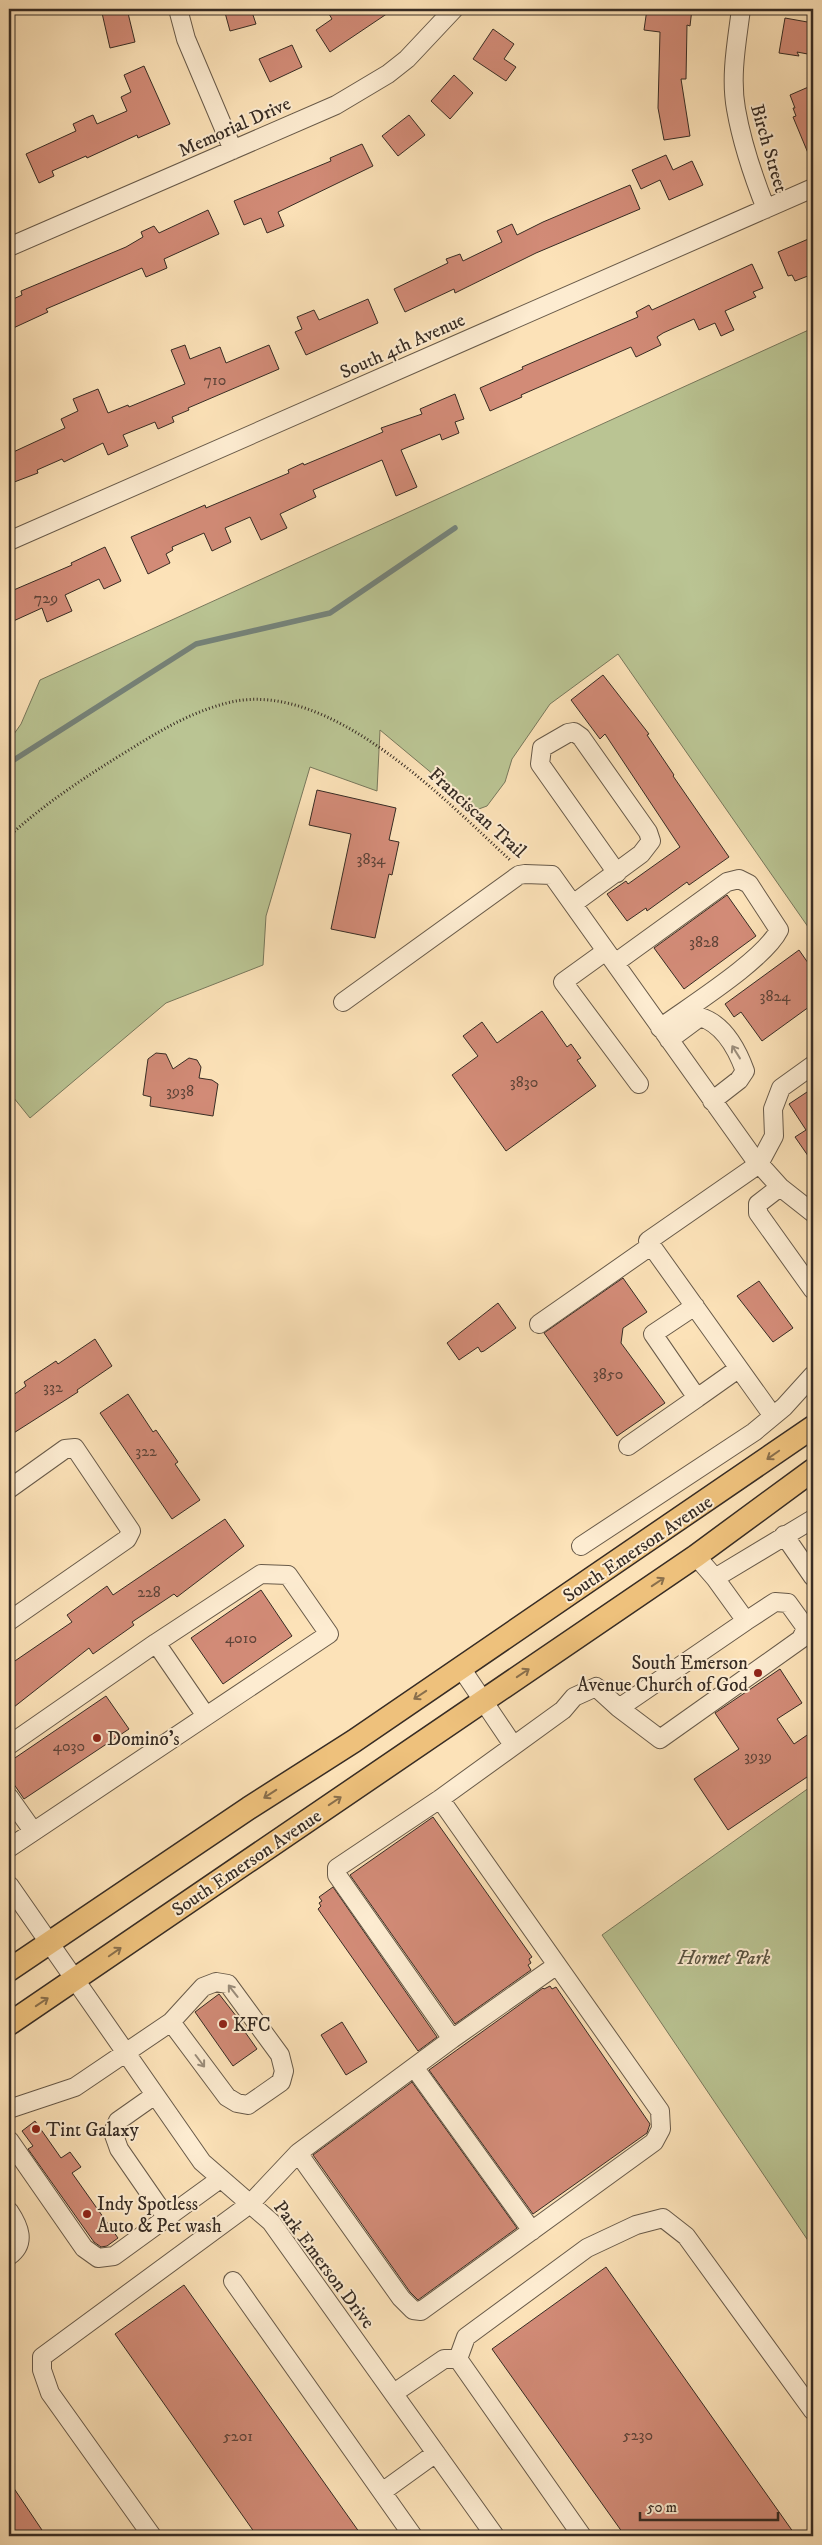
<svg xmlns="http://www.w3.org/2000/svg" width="822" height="2545" viewBox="0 0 822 2545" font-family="'IM FELL DW Pica',serif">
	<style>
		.green { fill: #bac493; stroke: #78785c }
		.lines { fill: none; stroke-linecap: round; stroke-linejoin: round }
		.stream { stroke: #75837a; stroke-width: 5.5 }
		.building { fill: #d28b77; stroke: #372c24 }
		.minor-casing { stroke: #685a49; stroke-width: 20 }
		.major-casing { stroke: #372c24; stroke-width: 25 }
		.path { stroke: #372c24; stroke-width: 3; stroke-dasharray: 1 2.5; stroke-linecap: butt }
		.minor { stroke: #fdecd1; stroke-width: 18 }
		.major { stroke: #eec17c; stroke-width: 22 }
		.oneway { stroke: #9a8c7a }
		.oneway2 { stroke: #896f4c }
		.poi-dot { fill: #8f2418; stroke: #fdecd1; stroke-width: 2 }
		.labels { text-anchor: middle; stroke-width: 4; stroke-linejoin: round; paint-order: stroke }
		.number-label { font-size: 16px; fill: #5e4439 }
		.street-label { font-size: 19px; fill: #372c24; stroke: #fdecd1 }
		.poi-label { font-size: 19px; fill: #372c24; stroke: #fdecd1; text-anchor: start }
		.park-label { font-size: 19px; font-style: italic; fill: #585240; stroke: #fdecd1 }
	</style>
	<rect width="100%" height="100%" fill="#fce2b8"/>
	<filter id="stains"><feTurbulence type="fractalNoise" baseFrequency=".004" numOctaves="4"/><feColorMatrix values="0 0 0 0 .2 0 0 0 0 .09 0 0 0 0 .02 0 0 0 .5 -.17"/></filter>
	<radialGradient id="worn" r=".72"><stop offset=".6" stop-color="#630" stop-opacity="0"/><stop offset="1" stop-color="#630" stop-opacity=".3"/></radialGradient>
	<path class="green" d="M813 328V934L618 654 550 704 512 759 505 782 487 806 476 810 380 730 377 791 310 767 266 916 263 965 166 1003 30 1118 9 1092V741L21 724 40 680Z
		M813 1785V2248L602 1935Z"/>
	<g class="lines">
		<path class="stream" d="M9 763 196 644 330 613 455 528"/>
	</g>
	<path class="building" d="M127 9 135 42 110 48 102 13Z
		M224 9H251L256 24 230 31Z
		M326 9H394L330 52 316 30 332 19Z
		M647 9H692L690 26 687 25 686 79H681L690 136 664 140 658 108 660 32 644 30Z
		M785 18 813 23V55L797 52 799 56 779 53Z
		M493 29 514 44 504 59 516 67 506 81 473 59Z
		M292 45 302 67 270 82 259 59Z
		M144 66 170 124 138 138 137 135 87 158 86 156 52 171 54 176 39 183 26 154 76 131 73 124 88 117 93 115 97 124 127 111 121 97 131 92 124 75Z
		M454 75 473 93 450 119 431 101Z
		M813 85V165L793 117 796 116 793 108H795L790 95Z
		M409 115 425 135 398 156 382 136Z
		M362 144 373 166 278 212 284 226 267 233 261 218 244 225 234 201 331 161 330 158Z
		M666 155 673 170 692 161 703 185 669 200 660 180 641 189 632 170Z
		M630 185 640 209 536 253 455 293 454 289 405 312 394 289 448 263 446 259 460 254 463 261 502 242 497 231 512 224 517 235 543 222Z
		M208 210 219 234 164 259 167 268 146 277 142 268 46 309 48 312 9 330V301L22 295 21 291 126 247 143 237 141 232 154 226 159 233Z
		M813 237V274L795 281 792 275 788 276 778 252Z
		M752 264 763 288 753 292 756 297 725 311 734 330 721 336 715 323 699 330 694 319 663 333 657 337 661 345 636 357 631 347 521 395 522 397 490 411 480 388 523 369 522 367 638 317 636 312 649 305 652 310Z
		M368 299 378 323 306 355 295 332 302 329 297 317 314 310 319 320Z
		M185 345 190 359 220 347 226 363 269 345 279 369 188 408 189 410 172 417 174 422 158 429 155 422 123 435 128 446 108 455 103 443 64 462 62 459 37 470 38 473 9 484V454L65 428 61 419 78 411 73 399 98 389 108 413 128 405 129 407 185 384 171 350Z
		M455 394 464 419 455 422 459 433 442 440 440 434 401 450 417 487 396 496 382 460 313 490 316 497 280 514 287 528 261 540 250 517 225 528 231 542 212 551 204 533 172 547 173 550 166 554 170 563 148 574 131 537 205 505 206 508 289 473 288 470 303 463 304 465 383 432 381 428 422 414 420 409Z
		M105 547 121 581 104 589 99 579 65 595 72 611 47 622 42 608 9 623V592L72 565 71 563Z
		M603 675 649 734 647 735 674 775 673 776 729 857 689 885 687 882 647 911 646 908 627 921 607 894 626 881 628 884 680 847 605 734 600 739 571 700Z
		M317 790 396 808 389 840 399 842 392 875 389 874 375 938 331 929 351 834 309 825Z
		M727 895 756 936 684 989 654 948Z
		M799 950 813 970V1004L762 1041 741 1012 734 1017 725 1004Z
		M542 1011 567 1047 571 1044 581 1058 577 1060 596 1086 506 1151 452 1075 478 1056 463 1036 482 1022 497 1043Z
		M156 1053 166 1054 173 1069 189 1058 197 1060 201 1067 199 1078 212 1080 218 1084 213 1116 150 1106 151 1097 143 1095 148 1059Z
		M807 1092 813 1101V1163L795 1137 806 1130 789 1104Z
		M623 1278 647 1312 623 1328 621 1343 665 1403 617 1436 544 1333Z
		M759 1281 793 1328 773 1342 737 1296Z
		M498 1303 516 1328 484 1351 481 1352 478 1347 459 1360 447 1343Z
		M95 1339 112 1366 77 1390 78 1392 9 1436V1398L26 1386 24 1382 56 1361 58 1364Z
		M128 1394 153 1432 156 1430 178 1462 175 1464 200 1500 172 1519 100 1413Z
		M225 1519 244 1546 177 1597 174 1594 132 1622 134 1625 93 1654 89 1648 14 1707 9 1699V1665L72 1622 67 1615 107 1586 113 1595Z
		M261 1590 292 1636 223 1684 191 1638Z
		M780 1669 802 1703 777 1719 794 1744 813 1731V1773L728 1830 694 1779 739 1749 715 1713Z
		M106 1696 129 1729 24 1799 9 1777V1762Z
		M433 1817 532 1957 529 1959 531 1963 528 1965 531 1970 455 2024 350 1875Z
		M333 1887 437 2037 418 2051 318 1909 321 1906 319 1903 322 1901 319 1897Z
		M550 1986 552 1989 556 1987 650 2124 647 2133 533 2214 429 2070 543 1988 544 1989Z
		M219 1994 247 2030 245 2032 257 2049 233 2066 195 2012Z
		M342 2022 367 2062 346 2075 321 2035Z
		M412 2082 517 2228 418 2300 410 2292 313 2155Z
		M35 2121 61 2158 70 2152 81 2167 72 2173 118 2238 107 2246 101 2247 94 2242 28 2149 33 2146 22 2131Z
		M606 2267 796 2536H625L492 2349Z
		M184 2285 362 2536H257L115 2334Z
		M9 2481 46 2536H9Z"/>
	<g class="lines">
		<g class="minor-casing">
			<path id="minor" d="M178 9 186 39 233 150
				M741 9C737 41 730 76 736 109 742 144 753 176 766 209
				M9 247 336 105 388 74 407 59 454 9
				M9 541 813 188
				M573 904 641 854 651 841 648 832 581 737 574 732 568 733 542 748 540 764 617 873
				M606 951 563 982 639 1084
				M615 963 727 882 739 879 749 884 779 930C764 960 690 1006 660 1028
				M343 1002 519 875 525 874 552 875 753 1157 780 1187 813 1213
				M669 1040 700 1017C724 1024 737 1049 745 1071L739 1080 712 1101
				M780 1187 758 1204V1213L813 1290
				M695 1306 653 1334 697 1398 738 1369
				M539 1324 652 1245
				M773 1416 648 1241 759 1164 774 1136 773 1109 781 1088 813 1065
				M628 1446 697 1398
				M9 1489 65 1449 75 1448 131 1531 127 1539 9 1621
				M784 1535 813 1577
				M581 1546 754 1432 784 1407 813 1375
				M696 1556 715 1578 813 1519
				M715 1578 746 1621 775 1602 788 1603 806 1628 801 1639 660 1739 619 1708 746 1621
				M461 1668 513 1745
				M9 1745 156 1643
				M9 1797 33 1831
				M9 1848 329 1634 288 1575 261 1574 156 1643 206 1716
				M9 1885 202 2162 271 2222 495 2536
				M452 2039 557 1965
				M414 2067 532 2231
				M155 2095 118 2121 113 2132 119 2149 166 2217
				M9 2109 75 2087 171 2022 203 1987 216 1982 228 1984 280 2055 284 2071 281 2082 248 2105 237 2103 227 2097 171 2022
				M9 2140 84 2248 98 2258 114 2256 220 2179
				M298 2153 452 2039 337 1875V1868L440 1799 563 1710 574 1697 596 1687 619 1708
				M9 2211C19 2226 27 2243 9 2256
				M233 2281 413 2536
				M458 2359 466 2337 587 2248 636 2225 663 2218 686 2236 813 2411
				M394 2393 444 2359H458L582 2536
				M382 2492 436 2453
				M152 2536 50 2393 42 2370V2357L250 2204 298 2153 401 2298 413 2310 421 2311 654 2142 661 2129 660 2111 440 1799"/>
		</g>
		<g class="major-casing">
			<path id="major" d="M9 1970 249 1808 354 1741 813 1427
				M9 2024 696 1556 813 1470"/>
		</g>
		<path class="path" d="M9 836C47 802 85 777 129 750 161 730 193 711 231 702 330 680 444 799 510 860"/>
		<use href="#minor" class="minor"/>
		<use href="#major" class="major"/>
	</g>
	<defs><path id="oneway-shaft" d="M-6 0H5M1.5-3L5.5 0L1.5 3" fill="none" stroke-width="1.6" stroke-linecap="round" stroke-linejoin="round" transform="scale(1.25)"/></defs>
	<g class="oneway">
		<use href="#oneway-shaft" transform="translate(736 1052) rotate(-122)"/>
		<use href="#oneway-shaft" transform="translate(233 1991) rotate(-128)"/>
		<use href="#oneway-shaft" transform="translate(200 2061) rotate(53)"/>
	</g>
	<g class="oneway2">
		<use href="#oneway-shaft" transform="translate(773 1455) rotate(145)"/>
		<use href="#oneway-shaft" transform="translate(658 1582) rotate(-34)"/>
		<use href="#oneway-shaft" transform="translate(523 1673) rotate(-34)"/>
		<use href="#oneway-shaft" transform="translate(420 1695) rotate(146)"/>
		<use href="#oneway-shaft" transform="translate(270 1794) rotate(147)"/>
		<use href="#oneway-shaft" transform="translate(335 1801) rotate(-34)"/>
		<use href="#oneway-shaft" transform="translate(115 1952) rotate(-35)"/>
		<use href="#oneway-shaft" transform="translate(42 2002) rotate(-34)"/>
	</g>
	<g class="poi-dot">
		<circle cx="758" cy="1673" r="5"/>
		<circle cx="97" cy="1738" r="5"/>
		<circle cx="223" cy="2024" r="5"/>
		<circle cx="36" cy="2129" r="5"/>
		<circle cx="87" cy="2214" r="5"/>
	</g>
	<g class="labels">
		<g class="number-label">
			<text x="215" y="385">710</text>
			<text x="46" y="603">729</text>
			<text x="371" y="864">3834</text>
			<text x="704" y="947">3828</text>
			<text x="775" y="1001">3824</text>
			<text x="524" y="1087">3830</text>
			<text x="180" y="1096">3938</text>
			<text x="608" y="1379">3850</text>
			<text x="53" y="1392">332</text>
			<text x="146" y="1456">322</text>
			<text x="149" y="1597">228</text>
			<text x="241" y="1643">4010</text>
			<text x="69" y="1751">4030</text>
			<text x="758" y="1761">3939</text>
			<text x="638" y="2440">5230</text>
			<text x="238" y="2441">5201</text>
		</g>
		<g class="street-label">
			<text transform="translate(234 126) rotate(-24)" y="7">Memorial Drive</text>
			<text transform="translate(770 148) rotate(74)" y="7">Birch Street</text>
			<text transform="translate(402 345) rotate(-24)" y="7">South 4th Avenue</text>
			<text transform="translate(478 812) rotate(42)" y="7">Franciscan Trail</text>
			<text transform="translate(637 1548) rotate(-34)" y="7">South Emerson Avenue</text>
			<text transform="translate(246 1862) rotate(-34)" y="7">South Emerson Avenue</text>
			<text transform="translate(325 2264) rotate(53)" y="7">Park Emerson Drive</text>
		</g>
		<g class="poi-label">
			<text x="748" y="1669" text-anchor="end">South Emerson<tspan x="748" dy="22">Avenue Church of God</tspan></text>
			<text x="107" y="1745">Domino's</text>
			<text x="233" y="2031">KFC</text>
			<text x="46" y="2136">Tint Galaxy</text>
			<text x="97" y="2210">Indy Spotless<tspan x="97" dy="22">Auto &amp; Pet wash</tspan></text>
		</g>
		<g class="park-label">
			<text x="724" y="1964">Hornet Park</text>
		</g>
	</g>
	<rect width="822" height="2545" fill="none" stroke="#fce2b8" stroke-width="30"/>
	<rect x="10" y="10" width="802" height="2525" fill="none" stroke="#372c24" stroke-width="2.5"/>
	<rect x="15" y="15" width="792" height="2515" fill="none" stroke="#372c24"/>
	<path d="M640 2512v8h138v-8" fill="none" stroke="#372c24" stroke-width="2.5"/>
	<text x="647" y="2512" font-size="15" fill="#372c24" stroke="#fdecd1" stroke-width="4" paint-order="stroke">50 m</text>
	<rect width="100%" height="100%" filter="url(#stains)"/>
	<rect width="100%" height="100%" fill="url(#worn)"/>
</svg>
